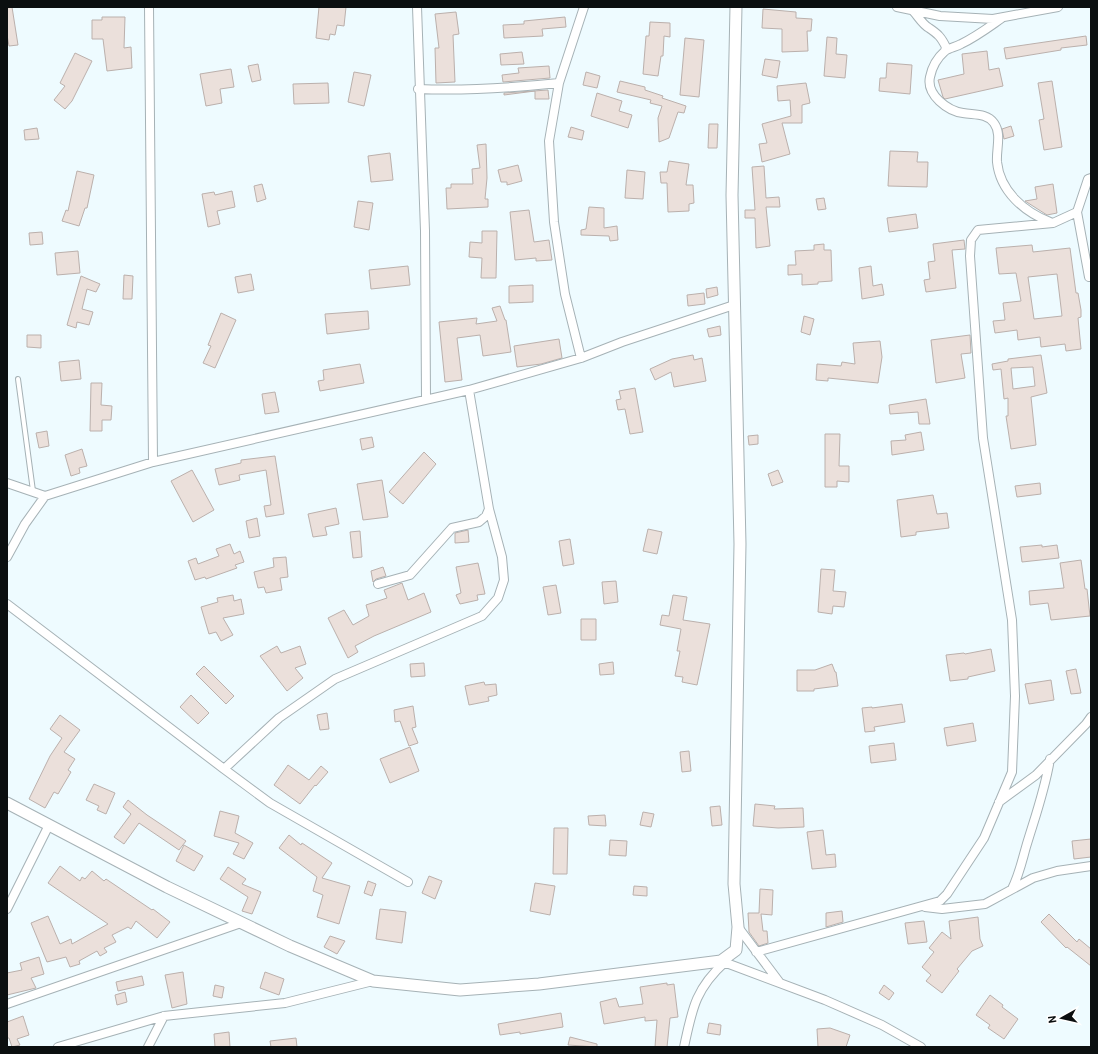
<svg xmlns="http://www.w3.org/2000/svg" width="1098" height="1054" viewBox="0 0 1098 1054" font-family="Barlow,sans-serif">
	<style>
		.building { fill: #ebe0db; stroke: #bbb0ac; fill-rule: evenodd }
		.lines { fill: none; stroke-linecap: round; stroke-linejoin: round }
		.service-casing { stroke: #a6b2b6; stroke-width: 6 }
		.minor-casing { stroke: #a6b2b6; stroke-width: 10 }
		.tertiary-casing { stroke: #a6b2b6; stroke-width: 13 }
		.service { stroke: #fff; stroke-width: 4 }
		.minor { stroke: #fff; stroke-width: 8 }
		.tertiary { stroke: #fff; stroke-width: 11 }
	</style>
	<rect width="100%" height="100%" fill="#eefbff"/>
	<path class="building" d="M12 7 18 45 9 46 7 35V8Z
		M319 7H346L344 26 337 25 335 35 330 34 329 40 316 38Z
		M763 9 796 12V18L812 19 811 31H807L808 51 782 52V29L762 28Z
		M456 12 459 34 453 35 455 82 436 83 435 48H439L435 14Z
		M102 17H125L124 48 131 47 132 68 107 71 103 39H92V20H102Z
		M565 17 566 27 542 29 543 36 504 38 503 25 524 24V21Z
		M650 22 670 23V37L664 36 663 56H661L658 76 643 74 646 36H649Z
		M1086 36 1087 45 1061 48V50L1006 59 1004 48Z
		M827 37 837 38 836 54 847 55 845 78 824 76Z
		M685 38 704 40 699 97 680 95Z
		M987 51 989 70 999 68 1003 86 945 99 943 97 938 80 964 74 962 54Z
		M522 52 524 64 501 65 500 54Z
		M75 53 92 61 72 101 65 109 54 100 65 86 60 83Z
		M765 59 780 61 777 78 762 75Z
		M887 63 912 65 910 94 879 91 880 78H886Z
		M258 64 261 80 252 82 248 66Z
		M549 66 550 78 503 82 502 75 519 73 518 68Z
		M231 69 234 87 220 89 222 103 206 106 200 74Z
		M354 72 371 75 364 106 348 102Z
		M586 72 600 76 597 88 583 85Z
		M620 81 645 87V90L663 96 662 98 686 106 684 113 678 112 669 138 659 142 658 118 662 106 650 103 651 100 617 92Z
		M1052 81 1062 147 1044 150 1039 120 1044 119 1038 83Z
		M328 83 329 103 294 104 293 84Z
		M806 83 810 103 802 105V123H782L790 154 762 162 759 144 767 143 762 124 791 116 790 100 778 101 777 86Z
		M548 90 549 99H535V91L504 95V93Z
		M597 93 622 101 619 111 632 115 628 128 591 116Z
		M709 124H718L717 148H708Z
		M1011 126 1014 136 1004 139 1002 129Z
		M571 127 584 131 582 140 568 137Z
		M37 128 39 139 25 140 24 130Z
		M486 144 487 178 485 199H488V207L447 209 446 188H451V184H473L472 169 480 168 477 145Z
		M890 151 918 152 917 162H928L927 187 888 186Z
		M390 153 393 180 371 182 368 156Z
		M669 161 689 164 686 185H693L694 203 689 204V211L668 212 667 183H661L660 172H667Z
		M518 165 522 181 507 185V182H501L498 170Z
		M764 166 766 198 779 197 780 207H766L770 246 756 248 755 218H745V210H755L752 167Z
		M627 170 645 172 643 199 625 198Z
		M77 171 94 175 87 208H85L79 226 62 221 66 210 68 211Z
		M262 184 266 199 257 202 254 186Z
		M1053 184 1057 213 1047 215 1025 201 1037 199 1035 187Z
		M232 191 235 207 217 211 220 224 208 227 202 194 214 192 215 195Z
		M824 198 826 209 818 210 816 199Z
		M358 201 373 203 369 230 354 227Z
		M589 207 604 208V228L617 226 618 240 610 241 609 236 581 235V230L586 229Z
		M529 210 534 242 549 240 552 260 536 261V258L515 260 510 212Z
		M916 214 918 228 889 232 887 218Z
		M482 231H497L496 278H481L482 258 469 257 470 242 482 243Z
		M42 232 43 244 30 245 29 233Z
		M964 240 965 249 952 250 956 288 926 292 924 280 930 279 928 262 935 261 933 244Z
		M824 244V250H831L832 281 818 282V284L802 285V274L788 275V265H796L795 251 814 250V245Z
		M1032 245 1033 252 1070 248 1076 293H1078L1081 310V317L1078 318 1081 349 1066 351 1065 344 1041 347 1040 337 1018 340 1017 330 995 333 993 321 1005 320 1003 303 1021 301 1016 273 999 274 996 248ZM1057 274 1062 316 1034 319 1028 277Z
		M78 251 80 273 57 275 55 253Z
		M408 266 410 285 371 289 369 270Z
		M871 266 873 286 882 284 884 295 862 299 859 268Z
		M251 274 254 290 238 293 235 277Z
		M124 275 133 276 132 299H123Z
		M81 276 100 284 96 292 87 289 82 309 93 312 89 325 77 322 76 328 67 325Z
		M533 285V302L509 303V286Z
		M717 287 718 295 707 298 706 289Z
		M704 293 705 304 688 306 687 295Z
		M500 306 505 320H506L511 352 483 356 480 335 457 338 462 380 445 382 439 322 477 318 476 324 497 321 492 308Z
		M368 311 369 329 327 334 325 314Z
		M221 313 236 320 215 368 203 363 211 346 208 345Z
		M804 316 814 319 810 335 801 332Z
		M720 326 721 335 709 337 707 329Z
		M27 335H41V348L27 347Z
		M970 335 971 353 961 354 965 378 936 383 931 340Z
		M559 339 562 358 541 364 517 367 514 346Z
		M880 341 882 357 878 383 828 378V381L816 380 817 364 841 366 842 362 855 364 853 343Z
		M693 355 694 360 702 358 706 381 674 387 671 372 655 380 650 369 672 359Z
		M1041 355 1047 393 1031 397 1036 445 1011 449 1006 416H1008V398L1004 399 1001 369 993 370 992 364 1008 361V359ZM1033 367 1035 386 1013 389 1011 368Z
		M79 360 81 379 61 381 59 362Z
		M360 364 364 383 320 391 318 381 324 380 323 370Z
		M91 383H102L101 405 112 406 111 420H102V431H90Z
		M635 388 643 432 630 434 625 409 618 410 616 400 621 399 619 391Z
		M275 392 279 412 265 414 262 394Z
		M926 399 930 424H919L918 412 890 414 889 405Z
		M47 431 49 446 39 448 36 433Z
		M921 432 924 450 892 455 891 441 906 440 905 435Z
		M825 434H840L839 466H849V482L837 481V487H825Z
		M758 435V444L749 445 748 436Z
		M372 437 374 447 362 450 360 439Z
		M82 449 87 466 79 468 80 473 71 476 65 455Z
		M424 452 436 464 403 504 389 492Z
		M275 456 284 514 266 517 264 506 271 505 266 470 239 475 240 480 219 485 215 469 241 463V460Z
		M192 470 214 510 193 522 171 481Z
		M778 470 783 482 772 486 768 474Z
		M382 480 388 517 363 520 357 484Z
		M1040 483 1041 494 1017 497 1015 486Z
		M933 495 937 514 947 513 949 528 916 532V535L901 537 897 500Z
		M336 508 339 524 325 527 327 535 313 537 308 514Z
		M257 518 260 536 249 538 246 521Z
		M648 529 662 532 657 554 643 551Z
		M468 530 469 542 455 543V533Z
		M360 531 362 557 353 558 350 532Z
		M570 539 574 564 563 566 559 541Z
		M230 544 234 554 240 551 244 562 235 565 237 568 206 579 205 577 195 580 188 561 196 558 198 564 219 556 216 549Z
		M1042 545V547L1057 545 1059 558 1022 562 1020 547Z
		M286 557 288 577 280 578 282 590 266 593 264 587 258 588 254 572 274 567 273 558Z
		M1081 560 1085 589H1087L1090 616 1051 620 1048 603 1030 605 1029 591 1064 588 1060 563Z
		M478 563 485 594 477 595 478 600 460 604 456 595 461 593 456 567Z
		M383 567 386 576 376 579 373 582 371 571Z
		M821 569 835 570 833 591 846 592 844 607 833 606 832 614 818 612Z
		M616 581 618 602 604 604 602 582Z
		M402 583 408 600 424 593 431 612 374 636 355 646 358 652 348 658 328 618 344 610 353 625 369 616 366 605 387 598 384 590Z
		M556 585 561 613 548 615 543 587Z
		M233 595 234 601 241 599 244 614 223 618 233 635 221 641 216 632 209 634 201 607 218 602 217 598Z
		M673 595 687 597 683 620 710 624 697 685 682 682 683 677 675 676 680 651H677L681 629 660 625 662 615 669 616Z
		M581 619H596V640H581Z
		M277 646 281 653 300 646 306 664 295 668 303 678 287 691 260 656Z
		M991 649 995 671 968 677V679L950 681 946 655 964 653 965 654Z
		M613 662 614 674 600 675 599 664Z
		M424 663 425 676 411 677 410 664Z
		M832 664 835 672H836L838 686 814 689V691H797V670H815Z
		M204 666 234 696 226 704 196 674Z
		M1076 669 1081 693 1071 694 1066 671Z
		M1051 680 1054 700 1029 704 1025 684Z
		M484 682 485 685 496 684 497 695 488 697 489 701 469 705 465 686Z
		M191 695 209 713 198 724 180 707Z
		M902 704 905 722 874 727 875 731 865 732 862 708 872 707V708Z
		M413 706 416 727 412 728 418 743 409 746 400 721 395 722 394 710Z
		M327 713 329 729 320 730 317 715Z
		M60 715 80 730 64 752 75 759 68 770 71 772 58 794 54 792 45 808 29 799 50 756 62 738 50 729Z
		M973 723 976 741 947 746 944 728Z
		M894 743 896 760 871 763 869 746Z
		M410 747 419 771 390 783 380 759Z
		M689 751 691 771 682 772 680 752Z
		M288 765 309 780 321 766 328 772 316 786 315 785 300 804 274 785Z
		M94 784 115 793 106 814 97 810 99 806 86 800Z
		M128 800 147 815 186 841 179 850 139 823 124 844 114 837 131 814 123 807Z
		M755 804 775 806 774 809 803 808 804 827 778 828 753 826Z
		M720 806 722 825 712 826 710 807Z
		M220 811 239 816 235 833 253 843 244 859 233 854 239 843 214 836Z
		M643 812 654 814 651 827 640 825Z
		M605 815 606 826 589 825 588 816Z
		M554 828H568L567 874H553Z
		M823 830 826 855 835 854 836 867 812 869 807 832Z
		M289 835 301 845 302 843 332 863 322 878 350 886 339 924 317 917 323 895 313 891 317 877 279 848Z
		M1091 839V857L1074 859 1072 841Z
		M610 840 627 841 626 856 609 855Z
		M184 845 203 856 194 871 176 861Z
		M60 866 80 881 82 877 85 879 92 871 104 881 106 879 152 910 153 909 170 922 157 938 136 921 131 929 128 927 112 935 116 942 104 948 107 952 100 956 97 951 79 961 80 964 70 967 66 957 47 962 31 923 48 916 60 944 71 939 72 944 108 924 48 883Z
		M228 867 246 879 242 884 261 892 252 914 242 911 248 897 220 879Z
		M429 876 442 881 435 899 422 893Z
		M368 881 376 884 372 896 364 893Z
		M535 883 555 886 550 915 530 911Z
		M634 886 647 887V896L633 895Z
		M760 889 773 890 772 915 761 914 763 931H767L768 943 759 946 749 932 748 913H759Z
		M380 909 406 912 402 943 376 939Z
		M842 911 843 922 826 927V913Z
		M1049 914 1077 942 1079 939 1091 949V966L1067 947 1066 948 1041 922Z
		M978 917 980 939 983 946 972 951 957 969 959 971 942 993 926 981 931 975 922 967 934 952 929 948 942 932 951 939 949 921Z
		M924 921 927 942 908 944 905 923Z
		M330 936 345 941 337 954 324 947Z
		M39 957 44 974 31 978 36 988 7 995V973L22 970 20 963Z
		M183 972 187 1004 172 1008 165 975Z
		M265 972 284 979 279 995 260 988Z
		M142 976 144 985 118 991 116 982Z
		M667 983V985L674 984 678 1017 670 1018 667 1047H655L657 1020 645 1021V1017L604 1024 600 1002 616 998 619 1007 643 1004 640 987Z
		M215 985 224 987 222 998 213 996Z
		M884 985 894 993 889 1000 879 993Z
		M125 992 127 1002 117 1005 115 995Z
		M990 995 1003 1005 1002 1007 1018 1019 1004 1039 988 1028 990 1025 976 1015Z
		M561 1013 563 1027 520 1034V1032L500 1035 498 1024Z
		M23 1016 29 1035 17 1039 20 1045 12 1047 9 1038H7V1022Z
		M709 1023 721 1025 720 1035 707 1033Z
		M830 1028 850 1035 846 1047H818L817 1029Z
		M229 1032 230 1047H215L214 1034Z
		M570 1037 597 1044V1047L568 1045Z
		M296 1038 297 1047H271L270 1041Z"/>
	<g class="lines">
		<g class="service-casing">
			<path id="service" d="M18 379 33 491"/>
		</g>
		<g class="minor-casing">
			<path id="minor" d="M149 7 153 462
				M417 7 425 231 426 399
				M897 7 940 16 993 19 1058 7
				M913 11C918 16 922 24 929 28 938 34 941 37 946 47L945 51
				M1002 18C989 27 976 37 961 44 956 47 949 48 945 51 937 58 932 67 930 77 926 95 948 111 963 113 974 115 987 113 994 123 1002 134 996 149 997 162 1000 191 1024 212 1050 222
				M418 89C466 91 511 88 559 83
				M1089 277 1077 212 1088 179 1091 178
				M581 358 565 294 554 222 549 141 559 83 584 7
				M7 483 45 496
				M7 557 25 524 45 496 153 462 469 390 581 358 622 342 734 305
				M378 584 410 575 452 528 479 522 486 516 489 509
				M7 604 224 769 279 718 335 679 482 616 498 598 504 580 502 557 489 509 469 390
				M224 769 270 803 408 882
				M999 802 1036 775 1086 724 1091 717
				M1012 889C1019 875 1022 861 1026 847 1035 817 1045 790 1050 759
				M925 907 942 909 985 904 1033 878 1057 871 1091 866
				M7 909 49 825
				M738 927 780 983
				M756 952 940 901 947 894 984 838 1012 772 1015 696 1012 620 983 438 970 256 971 240 978 230 1053 223 1077 212
				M721 961 825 1000 882 1025 921 1047
				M7 1004 241 923
				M58 1047 164 1016 285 1003 373 981
				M148 1047 164 1016
				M684 1047C692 1010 695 989 725 962"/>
		</g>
		<g class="tertiary-casing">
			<path id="tertiary" d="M7 803 167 887 290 946 373 981 460 990 539 984 721 961 736 950 738 927 734 884 740 544 732 195 736 7"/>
		</g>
		<use href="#service" class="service"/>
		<use href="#minor" class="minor"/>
		<use href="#tertiary" class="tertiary"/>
	</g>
	<rect width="1098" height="1054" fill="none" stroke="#0b0f10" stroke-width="16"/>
	<g transform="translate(1062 1018) rotate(262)" stroke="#ffffff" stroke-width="3" paint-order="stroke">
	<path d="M0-3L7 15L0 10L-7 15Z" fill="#0b0f10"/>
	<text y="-6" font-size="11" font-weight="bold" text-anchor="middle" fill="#0b0f10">N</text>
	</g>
</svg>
